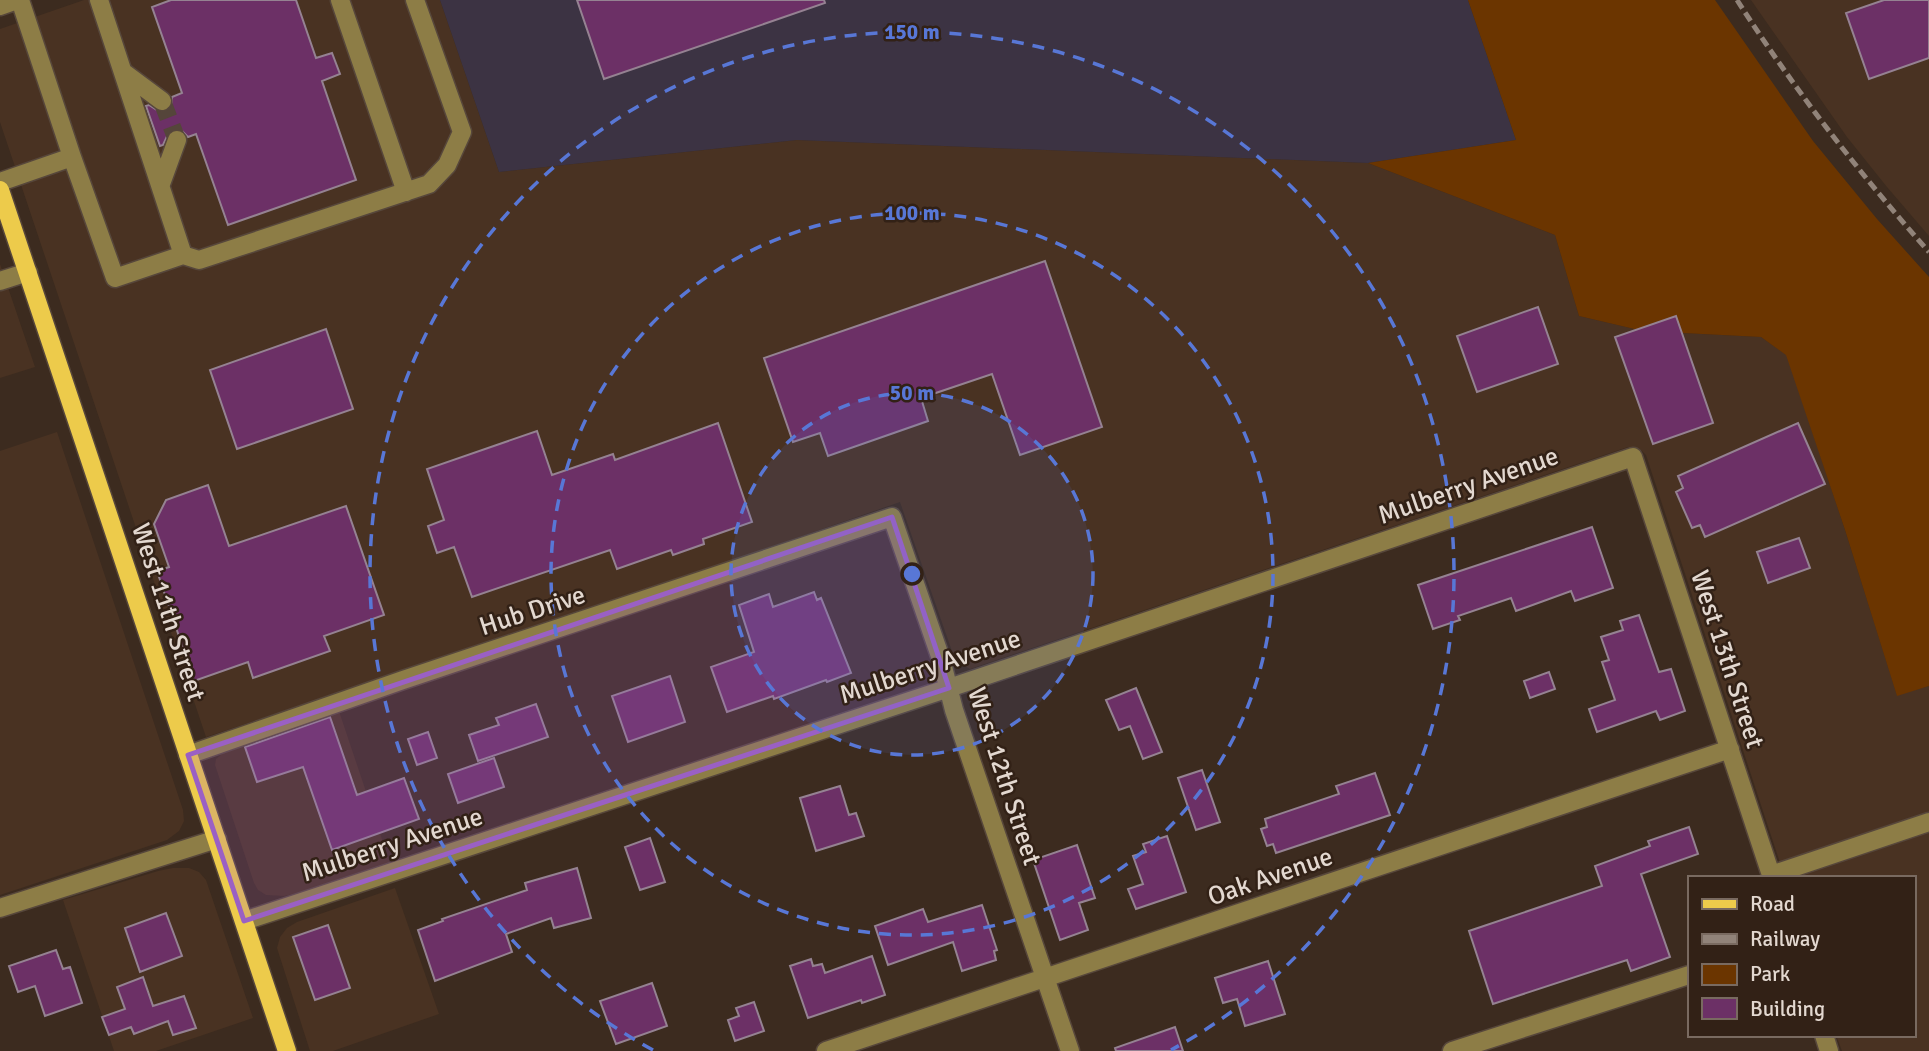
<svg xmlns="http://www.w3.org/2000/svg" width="1929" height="1051" viewBox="0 0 1929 1051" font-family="Signika,sans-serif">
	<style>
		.built { fill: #493222 }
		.industrial { fill: #3c3343 }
		.green { fill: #6b3500 }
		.building { fill: #6c3066; stroke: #958292; stroke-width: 2 }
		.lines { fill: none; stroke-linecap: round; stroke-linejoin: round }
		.minor-tunnel { stroke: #55453a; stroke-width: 18; stroke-dasharray: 18 9; stroke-linecap: butt }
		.minor-casing { stroke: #57473b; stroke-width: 21 }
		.major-casing { stroke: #57473b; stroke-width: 21 }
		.minor { stroke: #8d7d46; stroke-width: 18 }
		.major { stroke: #edcb4b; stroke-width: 18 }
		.rail { stroke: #918379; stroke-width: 5; stroke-dasharray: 10 5; stroke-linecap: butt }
		.marked { fill: #9a60c4; fill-opacity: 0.2; stroke: #9a60c4; stroke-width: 5; stroke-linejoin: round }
		.ring { fill: none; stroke: #5877d6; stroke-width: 3.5; stroke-dasharray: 12 9 }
		.labels { text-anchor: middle; stroke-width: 5; stroke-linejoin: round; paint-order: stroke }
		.street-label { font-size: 26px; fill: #e3d8d0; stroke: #322116 }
		.centre { fill: #5877d6; stroke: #322116; stroke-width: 3.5 }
		.ring-label { font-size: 21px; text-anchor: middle; font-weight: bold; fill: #5877d6; stroke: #322116; stroke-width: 5; stroke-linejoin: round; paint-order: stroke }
	</style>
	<rect width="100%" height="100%" fill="#3c2b1f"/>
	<path class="built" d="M84 0H440L499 172 797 140 1368 163 1555 235 1579 316 1643 331 1761 337 1787 355 1845 530 1897 695 1929 686V1051H1842L1836 1035H1913V878H1785L1646 455 1641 450 1634 447H1628L970 669 958 662 953 654 900 502 583 612 206 737 0 122V29Z
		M1751 0H1929V236L1887 187 1847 137Z
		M0 264 35 367 0 378Z
		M57 432 183 810 184 821 179 831 167 840 0 895V451Z
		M339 711 391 866 328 887 284 896 266 895 258 890 254 883 215 765 216 759 223 753Z
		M173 868H189L199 872 206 880 253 1018 156 1051H114L63 900 158 871Z
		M395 888 439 1014 333 1051H310L277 948 280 937 287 928 297 922Z"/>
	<path class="industrial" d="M440 0H1468L1516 140 1368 163 797 140 499 172Z"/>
	<path class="green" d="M1468 0H1715L1813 141 1877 219 1929 277V686L1897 696 1845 530 1786 355 1761 337 1643 331 1579 316 1555 235 1368 163 1516 140Z"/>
	<path class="building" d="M171 0H296L316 58 332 53 340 74 322 81 356 180 228 225 196 134 188 137 181 130 174 129 169 132 163 145 160 146 146 106 149 105 160 112H166L171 107 172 97 182 93 152 7Z
		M577 0H824L825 3 604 79Z
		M1884 0H1929V58L1869 79 1846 13Z
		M1045 261 1102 427 1020 455 992 374 921 398 928 421 828 456 820 433 793 442 764 358Z
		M1538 307 1558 364 1477 392 1457 336Z
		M1676 316 1713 423 1653 444 1615 337Z
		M326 329 353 409 237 449 210 370Z
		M718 423 752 522 703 539 704 544 673 555 671 550 617 569 610 550 472 597 454 547 437 553 428 526 444 520 427 469 537 431 552 475 613 454 615 460Z
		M1798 423 1825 484 1705 537 1700 525 1692 528 1676 492 1683 488 1678 476Z
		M208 485 229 546 346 506 384 615 324 636 330 651 253 678 248 662 194 681 157 571 169 567 154 524 166 500Z
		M1592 527 1613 588 1575 601 1571 591 1516 611 1511 598 1458 616 1460 620 1433 629 1418 585Z
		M1799 538 1810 568 1768 583 1757 552Z
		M814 592 817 600 821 598 851 673 827 682 826 680 774 699 773 696 727 712 711 667 754 652 739 605 769 594 773 607Z
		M1639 615 1659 672 1671 669 1685 711 1660 720 1656 711 1597 732 1589 709 1615 700 1602 662 1609 660 1601 637 1623 630 1620 621Z
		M1549 672 1555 689 1530 698 1524 681Z
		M670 676 685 722 628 742 612 696Z
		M1136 688 1162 752 1143 759 1130 726 1119 730 1106 700Z
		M536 704 548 737 478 761 469 735 499 725 496 718Z
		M330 717 357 795 404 778 419 819 332 850 303 767 257 782 245 747Z
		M428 732 437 758 417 765 408 739Z
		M494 758 504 787 458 803 448 774Z
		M1202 770 1220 822 1196 830 1178 778Z
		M1375 773 1390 815 1276 853 1273 844 1267 846 1261 829 1267 827 1265 819 1339 794 1336 786Z
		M840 786 849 815 856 813 864 836 816 851 800 798Z
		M1689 827 1698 854 1641 874 1670 957 1631 971 1627 960 1493 1004 1469 931 1602 886 1595 866 1650 846 1648 841Z
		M1167 836 1186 892 1136 909 1128 889 1143 884 1133 856 1146 852 1143 844Z
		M650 838 665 882 640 890 625 847Z
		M1077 845 1095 898 1079 903 1088 930 1060 940 1033 860Z
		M577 868 591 918 554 928 551 918 506 934 512 952 435 981 418 930 443 921 442 919 527 890 525 883Z
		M982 905 997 950 994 951 996 960 962 971 953 942 888 965 875 926 923 909 928 922Z
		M166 913 182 956 140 972 125 928Z
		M328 925 350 988 315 1000 293 937Z
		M56 950 63 969 70 967 82 1003 45 1016 35 986 18 992 9 966Z
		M872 956 885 995 862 1003 861 1000 808 1018 790 966 811 959 813 966 822 964 825 973Z
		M1268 961 1285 1014 1245 1026 1237 999 1223 1003 1215 978Z
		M143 977 153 1006 184 996 196 1028 173 1035 168 1021 134 1034 131 1027 109 1035 102 1017 125 1009 117 987Z
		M652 983 667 1026 616 1044 600 1001Z
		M754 1002 764 1031 735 1041 728 1020 739 1016 736 1008Z
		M1175 1027 1183 1051H1116L1115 1048Z"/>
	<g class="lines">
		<path class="minor-tunnel" d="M162 101 177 140"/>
		<g class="minor-casing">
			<path id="minor" d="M99 0 183 255 199 260 429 184 447 165 462 132 415 0
				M340 0 406 192
				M0 6 17 0
				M123 72 162 101
				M72 157 115 278 183 255
				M0 182 72 157 20 0
				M161 184 177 140
				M0 281 28 272
				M188 755 403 680 892 517 941 659 954 710 1070 1051
				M1771 875 1929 822
				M0 908 217 839
				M244 921 949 688 1633 457 1772 878
				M1824 1035 1829 1051
				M826 1051 1730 749
				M1452 1051 1689 975"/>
		</g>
		<g class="major-casing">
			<path id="major" d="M0 190 287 1051"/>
		</g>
		<use href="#minor" class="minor"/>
		<use href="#major" class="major"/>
		<path class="rail" d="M1737 0C1794 89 1859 173 1929 252"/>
	</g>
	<path class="marked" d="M892 517 949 688 244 921 188 755Z"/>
	<circle cx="912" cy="574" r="181" fill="#5877d6" fill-opacity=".12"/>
	<g class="ring">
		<circle cx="912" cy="574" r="181"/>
		<circle cx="912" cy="574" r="361"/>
		<path d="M653 1050A542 542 0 1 1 1171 1050"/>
	</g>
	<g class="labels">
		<g class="street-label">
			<text transform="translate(1468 485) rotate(-19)" y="9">Mulberry Avenue</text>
			<text transform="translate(532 610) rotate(-18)" y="9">Hub Drive</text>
			<text transform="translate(169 612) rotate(72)" y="9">West 11th Street</text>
			<text transform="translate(1728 659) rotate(72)" y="9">West 13th Street</text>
			<text transform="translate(930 666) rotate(-18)" y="9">Mulberry Avenue</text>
			<text transform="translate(1005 776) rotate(72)" y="9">West 12th Street</text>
			<text transform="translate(392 844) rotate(-18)" y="9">Mulberry Avenue</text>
			<text transform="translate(1270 876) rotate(-19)" y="9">Oak Avenue</text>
		</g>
	</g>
	<circle cx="912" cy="574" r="10" class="centre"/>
	<g class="ring-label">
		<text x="912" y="39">150 m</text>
		<text x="912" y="220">100 m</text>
		<text x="912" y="400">50 m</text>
	</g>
	<rect x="1688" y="876" width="228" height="161" fill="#322116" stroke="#796a60" stroke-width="2"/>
	<rect x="1702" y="899" width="35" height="10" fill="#edcb4b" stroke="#796a60" stroke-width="2"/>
	<text x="1750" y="911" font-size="21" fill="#e3d8d0">Road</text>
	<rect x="1702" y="934" width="35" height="10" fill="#918379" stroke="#796a60" stroke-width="2"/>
	<text x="1750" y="946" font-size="21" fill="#e3d8d0">Railway</text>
	<rect x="1702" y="964" width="35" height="21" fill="#6b3500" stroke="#796a60" stroke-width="2"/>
	<text x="1750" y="981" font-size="21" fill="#e3d8d0">Park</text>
	<rect x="1702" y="998" width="35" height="21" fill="#6c3066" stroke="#796a60" stroke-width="2"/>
	<text x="1750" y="1016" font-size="21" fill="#e3d8d0">Building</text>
</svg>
